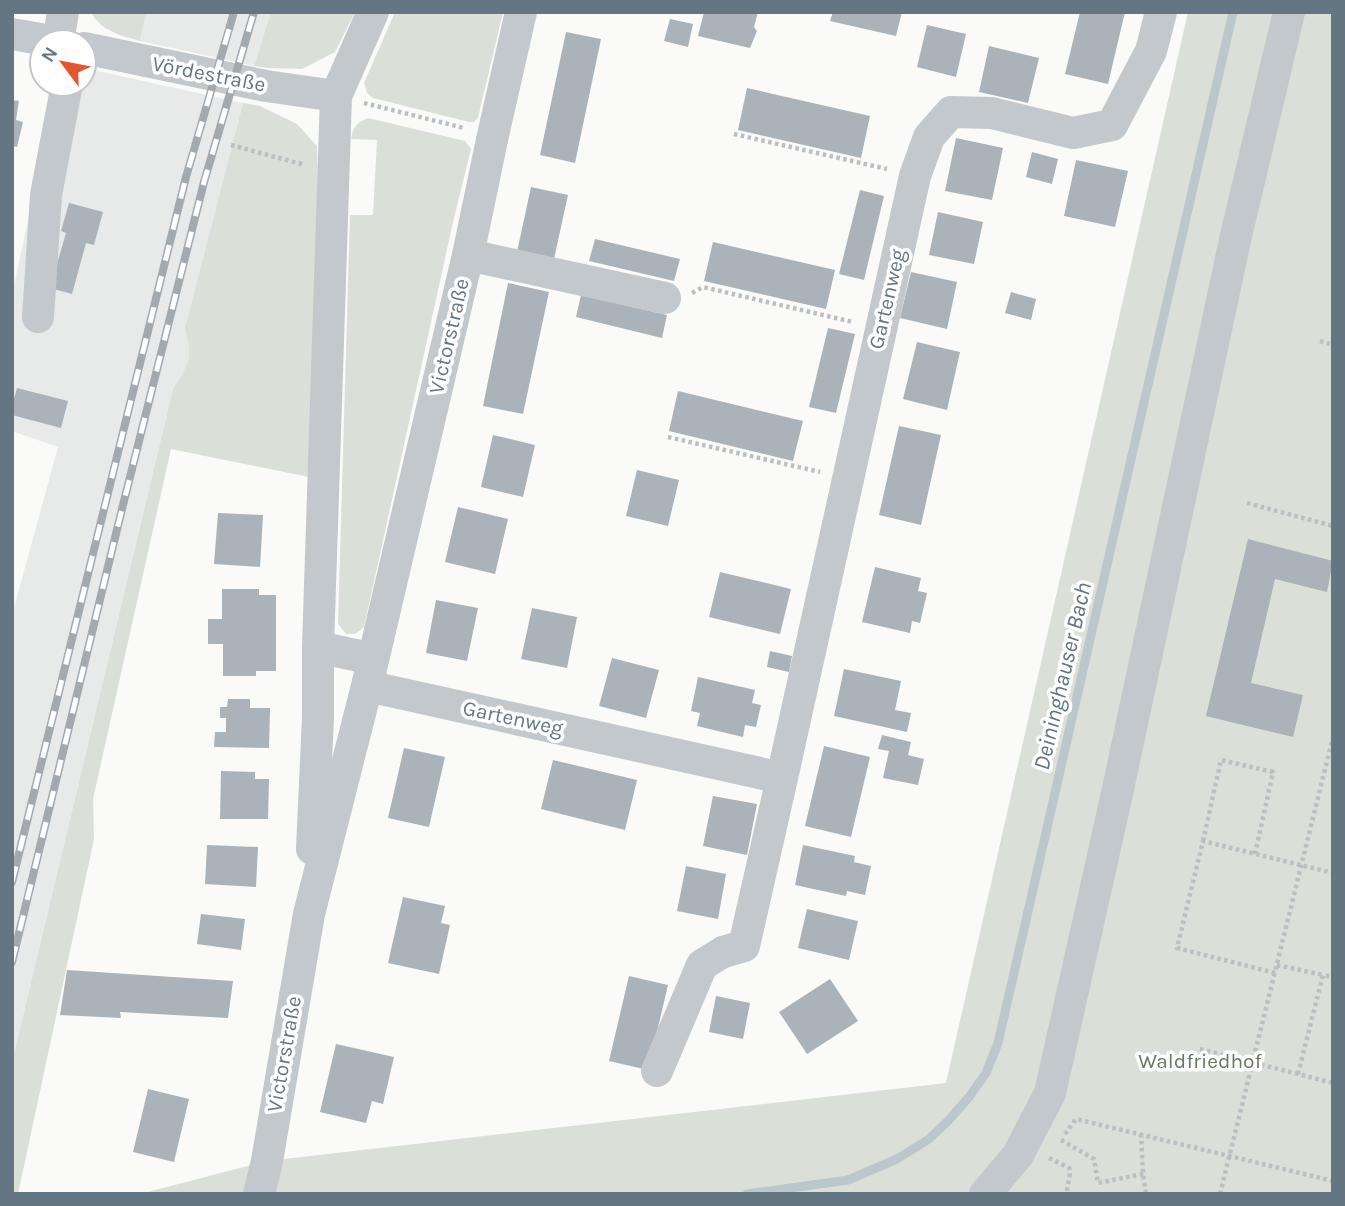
<svg xmlns="http://www.w3.org/2000/svg" width="1345" height="1206" viewBox="0 0 1345 1206" font-family="Karla,sans-serif">
	<style>
		.built { fill: #e8e9e9 }
		.green { fill: #dadfd7 }
		.lines { fill: none; stroke-linecap: round; stroke-linejoin: round }
		.stream { stroke: #bbc7cb; stroke-width: 9 }
		.building { fill: #aab3b9 }
		.path { stroke: #bbbfc2; stroke-width: 4.5; stroke-dasharray: 3.5 3.5; stroke-linecap: butt }
		.minor { stroke: #c3c8cc; stroke-width: 32 }
		.rail-casing { stroke: #a2aab0; stroke-width: 8 }
		.rail { stroke: #fff; stroke-width: 5; stroke-dasharray: 16; stroke-linecap: butt }
		.labels { text-anchor: middle; stroke-width: 7; stroke-linejoin: round; paint-order: stroke }
		.street-label { font-size: 21px; fill: #657683; stroke: #fff }
		.park-label { font-size: 21px; fill: #687a64; stroke: #fff }
		.water-label { font-size: 23px; font-style: italic; fill: #60757c; stroke: #fff }
	</style>
	<rect width="100%" height="100%" fill="#fafaf8"/>
	<path class="built" d="M146 12H271L254 66 140 41Z
		M84 68 243 103 185 328 191 348 185 371 173 389 12 1062V615L58 447 12 431V294L58 84H84Z"/>
	<path class="green" d="M91 12H146L140 41C122 36 100 31 91 12Z
		M271 12H355L335 52 302 69 268 68 254 66Z
		M395 12H503L478 118 474 122H469L373 98 367 93 364 83Z
		M1188 12H1333V1194H140L267 1161 946 1083Z
		M243 103 260 106 297 124 317 146 318 187 309 477 171 449 93 799 94 839 18 1194H12V1062L173 389C189 365 193 356 185 328Z
		M368 118 465 141 471 149 453 222 364 627 355 634H346L338 624 350 215H373L377 140 351 139C353 127 356 123 368 118Z"/>
	<g class="lines">
		<path class="stream" d="M747 1194 848 1180 897 1159 929 1139 948 1121 969 1097 986 1073 998 1043 1233 12"/>
	</g>
	<path class="building" d="M704 12H758L754 27 757 31 750 48 698 36Z
		M833 12H902L896 36 830 21Z
		M1080 12H1125L1108 84 1065 74Z
		M670 19 693 24 688 47 664 41Z
		M927 25 966 34 956 77 917 67Z
		M566 32 601 39 575 163 540 155Z
		M989 46 1039 58 1028 103 979 92Z
		M747 88 870 116 861 158 738 130Z
		M12 100 19 101 16 120 23 122 17 147 12 146Z
		M956 138 1003 148 992 200 945 191Z
		M1032 152 1058 159 1052 184 1026 177Z
		M1076 160 1128 171 1115 227 1064 216Z
		M531 187 568 195 554 259 517 252Z
		M860 190 884 196 864 280 839 274Z
		M69 203 103 212 94 245 86 243 72 294 50 288 66 233 61 231Z
		M938 212 983 222 974 264 929 255Z
		M595 239 680 259 674 281 589 261Z
		M713 242 835 270 826 309 704 281Z
		M911 272 957 282 947 329 900 318Z
		M508 283 549 292 523 414 483 406Z
		M1011 292 1036 299 1031 320 1005 313Z
		M581 295 667 315 662 338 576 317Z
		M828 328 855 334 836 413 809 407Z
		M917 342 960 352 947 410 903 399Z
		M17 388 68 401 61 428 12 415V406Z
		M678 391 803 421 793 461 669 431Z
		M899 426 941 435 921 525 879 515Z
		M493 435 535 445 523 497 481 487Z
		M637 470 679 480 668 526 626 516Z
		M458 507 508 519 495 574 445 562Z
		M218 513 263 515 260 567 214 564Z
		M1248 539 1333 561 1327 592 1275 579 1251 683 1303 695 1293 737 1206 716Z
		M875 567 921 578 918 591 927 593 920 623 912 621 910 633 862 622Z
		M720 572 791 589 780 634 709 617Z
		M222 589H259V595H276V671H256V676H223V644H208V619H222Z
		M436 600 478 608 467 661 426 653Z
		M532 608 577 617 567 668 521 659Z
		M770 651 792 656 789 672 767 667Z
		M612 658 659 670 646 718 599 706Z
		M844 669 901 681 895 710 911 713 907 732 834 716Z
		M698 677 755 690 752 703 761 705 756 727 745 725 743 737 697 726 700 713 691 711Z
		M228 699H250V708H270L269 748 214 747 215 732H226V718H220V707H227Z
		M882 735 911 742 908 755 924 759 918 785 883 778 889 751 878 749Z
		M824 746 870 757 851 837 805 826Z
		M404 748 445 757 429 827 388 818Z
		M553 760 637 780 625 830 541 809Z
		M221 771 255 772V779H269L268 819H220Z
		M713 796 757 804 747 855 703 846Z
		M207 845 258 847 256 887 205 884Z
		M803 845 855 856 854 862 871 866 865 895 847 891 846 896 795 885Z
		M686 866 726 874 718 919 677 911Z
		M403 897 445 906 441 923 450 925 439 974 388 963Z
		M807 909 858 921 849 960 798 948Z
		M201 914 245 919 241 950 197 944Z
		M67 970 233 981 228 1018 120 1012 121 1018 60 1015Z
		M629 976 668 985 648 1070 609 1061Z
		M830 979 858 1021 807 1054 779 1012Z
		M716 996 750 1003 743 1039 709 1032Z
		M336 1044 394 1057 383 1104 372 1101 366 1123 320 1112Z
		M148 1089 189 1099 174 1162 133 1152Z"/>
	<g class="lines">
		<path class="path" d="M364 103 464 128
			M734 134 887 169
			M231 145 305 165
			M692 293 703 287 853 322
			M1320 341 1333 345
			M668 437 820 472
			M1247 503 1333 526
			M1203 841 1221 760 1273 772 1255 854
			M1277 965 1323 975
			M1275 973 1177 948 1203 841 1333 873
			M1200 1049 1333 1083
			M1298 1074 1323 975 1333 977
			M1065 1134 1076 1119 1333 1181
			M1141 1134 1143 1174 1146 1194
			M1061 1140 1094 1159 1098 1183 1143 1174
			M1049 1158 1069 1168C1072 1179 1065 1186 1068 1194
			M1220 1194 1333 737"/>
		<path class="minor" d="M12 34 57 42
			M58 42 63 12
			M84 48 266 86 336 96
			M468 255 665 298
			M38 317 46 195 67 84
			M318 647 373 659
			M367 686 782 778 915 176 929 137 951 112 992 113 1073 133 1112 125 1151 51 1161 12
			M312 849 318 717V647L336 96 373 12
			M657 1071 702 965 723 952 744 946 782 778
			M259 1194 267 1161 309 914 367 686 468 255 493 135 521 12
			M985 1194 1018 1155 1050 1093 1116 798 1235 240 1289 12"/>
		<g class="rail-casing">
			<path id="rail" d="M12 882 186 177 234 12
				M12 962 122 509 204 182 254 12"/>
		</g>
		<use href="#rail" class="rail"/>
	</g>
	<g class="labels">
		<g class="street-label">
			<text transform="translate(209 74) rotate(11)" y="7">Vördestraße</text>
			<text transform="translate(887 299) rotate(-77)" y="7">Gartenweg</text>
			<text transform="translate(449 336) rotate(-77)" y="7">Victorstraße</text>
			<text transform="translate(513 718) rotate(12)" y="7">Gartenweg</text>
			<text transform="translate(284 1054) rotate(-80)" y="7">Victorstraße</text>
		</g>
		<g class="park-label">
			<text x="1200" y="1068">Waldfriedhof</text>
		</g>
		<g class="water-label">
			<text transform="translate(1062 676) rotate(-77)" y="8">Deininghauser Bach</text>
		</g>
	</g>
	<rect width="1345" height="1206" fill="none" stroke="#657683" stroke-width="28"/>
	<g transform="translate(63 63) rotate(302)"><circle r="33" fill="#ffffff" stroke="#c1c8cd" stroke-width="2"/>
	<path d="M0-5L12 26L0 18L-12 26Z" fill="#e4572e"/>
	<text y="-10" font-size="19" font-weight="bold" text-anchor="middle" fill="#657683">N</text>
	</g>
</svg>
